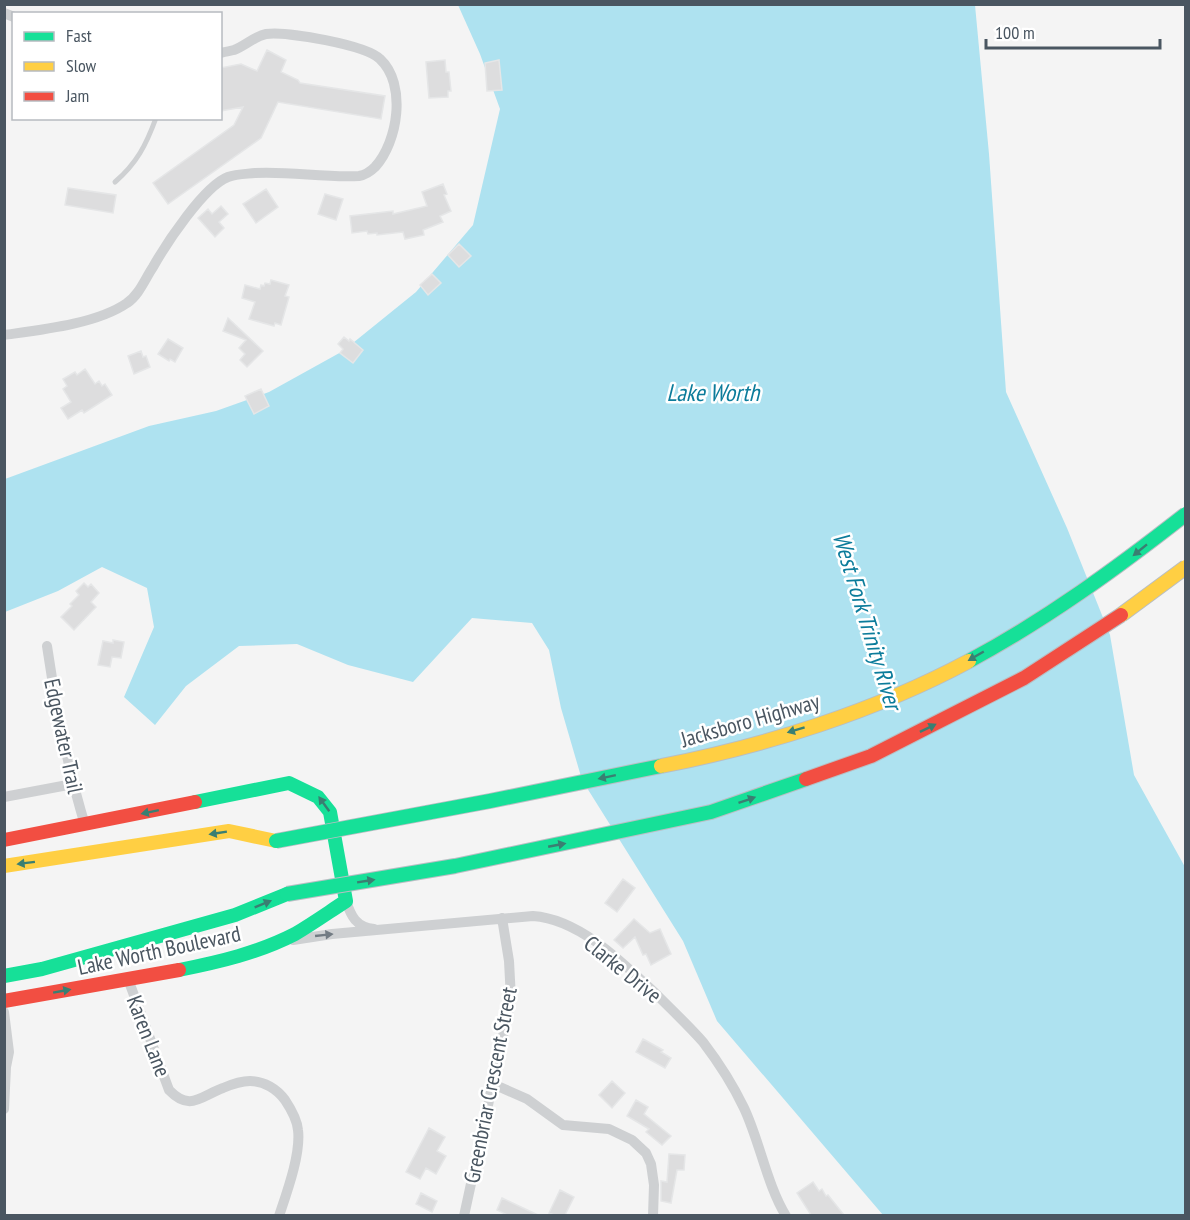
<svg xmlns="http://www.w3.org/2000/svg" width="1190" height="1220" viewBox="0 0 1190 1220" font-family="'PT Sans Narrow',sans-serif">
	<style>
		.water { fill: #aee2f0 }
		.building { fill: #ddddde; stroke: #e5e6e7; stroke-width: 1.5 }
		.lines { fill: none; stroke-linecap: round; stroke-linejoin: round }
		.lane { stroke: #ced0d2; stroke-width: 5 }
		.street { stroke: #ced0d2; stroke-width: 10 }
		.fast { stroke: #16e098; stroke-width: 14 }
		.slow { stroke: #ffcf43; stroke-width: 14 }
		.jam { stroke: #f24e42; stroke-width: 14 }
		.fast-bridge-casing { stroke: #b9bec3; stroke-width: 16; stroke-linecap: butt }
		.slow-bridge-casing { stroke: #b9bec3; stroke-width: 16; stroke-linecap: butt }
		.jam-bridge-casing { stroke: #b9bec3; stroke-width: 16; stroke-linecap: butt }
		.fast-bridge { stroke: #16e098; stroke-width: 14 }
		.slow-bridge { stroke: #ffcf43; stroke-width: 14 }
		.jam-bridge { stroke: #f24e42; stroke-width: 14 }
		.oneway { fill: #3a7f72 }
		.oneway2 { fill: #727b83 }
		.labels { text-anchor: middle; stroke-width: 5; stroke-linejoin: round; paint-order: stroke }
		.street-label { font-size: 22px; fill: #4a5661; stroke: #fff }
		.water-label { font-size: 24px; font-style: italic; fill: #0c7c9b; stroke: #fff }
	</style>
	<rect width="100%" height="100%" fill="#f4f4f4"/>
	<path class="water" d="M458 5H975L989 154 1006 392 1067 528 1110 635 1134 775 1185 867V1215H883L717 1021 683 941 582 780 561 708 549 650 532 623 472 618 413 682 348 665 297 644 239 646 186 686 155 725 124 697 154 627 147 588 102 567 58 591 5 612V479L149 426 216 411 269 392 343 351 416 292 473 225 500 109 480 54Z"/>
	<path class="building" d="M267 50 286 60 281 72 298 80 300 83 385 96 381 119 278 102 261 138 168 204 153 183 234 125 243 107 220 111V68L241 64 257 71Z
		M445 60 446 72H449L451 91H448V97L429 98 426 62Z
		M499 60 502 90 487 91 485 63Z
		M443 184 447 194 444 195 451 211 440 216 443 222 423 230 424 235 405 239 403 232 377 235V233L368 234 367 231 352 233 350 216 393 211V214L427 206 422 192Z
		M68 188 116 195 113 213 65 205Z
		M266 189 278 207 256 223 243 204Z
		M325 194 343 199 336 220 318 214Z
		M221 206 228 214 219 222 224 228 215 237 198 218 208 209 212 214Z
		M459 244 471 256 459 267 448 255Z
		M432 274 441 283 428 295 420 285Z
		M271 280 289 285 285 296 289 297 281 325 275 323 274 326 249 319 255 302 242 298 245 285 260 289 261 285 264 286 265 283 270 284Z
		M228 318 263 351 247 367 240 360 245 354 239 348 246 340 223 331Z
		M344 337 349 341 350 339 363 350 353 363 340 353 343 349 338 344Z
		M168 339 183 348 175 362 170 359 169 361 158 354Z
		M141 351 143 357 146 356 150 367 134 374 128 356Z
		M85 369 95 384 99 381 102 386 105 384 112 395 84 413 82 410 68 419 61 408 71 402 63 389 67 386 63 379 75 372 77 375Z
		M261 389 269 406 254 414 245 396Z
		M84 583 88 587 91 584 99 593 91 602 96 607 74 630 61 617 72 606 70 604 79 595 76 591Z
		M113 640 124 642 121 658 112 657 110 667 98 665 103 641 113 643Z
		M623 879 635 888 617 912 605 903Z
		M634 919 650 933 660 929 671 954 651 965 646 954 643 955 635 937 623 948 614 940Z
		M643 1039 663 1050 661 1052 671 1058 665 1068 636 1052Z
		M612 1081 625 1093 612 1108 599 1095Z
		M636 1100 648 1107 644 1114 671 1136 662 1145 646 1132 649 1129 627 1116Z
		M429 1128 445 1137 437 1151 446 1156 436 1174 426 1168 420 1179 406 1172Z
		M669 1154 685 1155 684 1170H677L671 1203 661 1201V1181L667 1182Z
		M813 1182 819 1191 822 1189 826 1196 828 1195 844 1215H811L797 1193Z
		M560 1190 574 1197 565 1215H554L549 1213Z
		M421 1193 437 1201 432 1212 416 1204Z
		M502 1198 538 1215H507L497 1210Z"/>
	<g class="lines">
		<path class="lane" d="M115 182C137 163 146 145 156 118"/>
		<path class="street" d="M4 13 14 17
			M4 335C40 330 97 324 127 303 139 295 145 279 153 267 166 244 204 186 228 177 236 174 246 174 255 173 290 171 325 178 359 176 365 175 371 171 375 167 398 142 407 84 380 59 366 45 287 31 266 34 255 36 245 46 234 50 230 51 225 52 220 53
			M47 646C56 707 67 766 85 825
			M4 797 73 784
			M346 901C351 916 356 927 374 929
			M293 940 332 934 533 916C579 919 622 962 655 993 671 1009 688 1025 703 1042 719 1063 733 1085 744 1108 760 1142 767 1185 786 1216
			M128 979 169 1090C190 1112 201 1096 223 1088 230 1085 242 1081 250 1081 264 1081 277 1089 285 1100 291 1109 297 1119 298 1130 301 1154 287 1192 279 1216
			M4 1012 9 1052 6 1067 4 1109
			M493 1084 527 1099 563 1125 609 1129 632 1140 646 1153 651 1164 654 1185 653 1216
			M464 1216 511 999 509 961 502 918"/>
		<path class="fast" d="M179 970C219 962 258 953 295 934 312 924 329 912 346 901L330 812 318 797 289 783 195 802
			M4 976 42 969 235 915 287 894"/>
		<path class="slow" d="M4 866 229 831 276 841"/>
		<path class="jam" d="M4 840 195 802
			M4 1001 179 970"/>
		<g class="fast-bridge-casing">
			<path id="fast-bridge" d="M969 661C1047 619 1117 568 1186 514
				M276 841 490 801 661 766
				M287 894 455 866 711 812 806 779"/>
		</g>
		<g class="slow-bridge-casing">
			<path id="slow-bridge" d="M1121 615 1186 567
				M661 766C765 746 876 711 969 661"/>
		</g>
		<g class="jam-bridge-casing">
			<path id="jam-bridge" d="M806 779 871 756 1024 678 1121 615"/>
		</g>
		<use href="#fast-bridge" class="fast-bridge"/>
		<use href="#slow-bridge" class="slow-bridge"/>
		<use href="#jam-bridge" class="jam-bridge"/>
	</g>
	<defs><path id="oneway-solid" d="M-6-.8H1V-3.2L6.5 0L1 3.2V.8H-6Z" transform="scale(1.5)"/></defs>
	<g class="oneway">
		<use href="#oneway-solid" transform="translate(1140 550) rotate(141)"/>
		<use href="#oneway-solid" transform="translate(976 656) rotate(150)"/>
		<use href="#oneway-solid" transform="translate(928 728) rotate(-26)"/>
		<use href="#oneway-solid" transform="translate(796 730) rotate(163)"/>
		<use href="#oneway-solid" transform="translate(607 777) rotate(168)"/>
		<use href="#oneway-solid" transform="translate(747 800) rotate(-19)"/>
		<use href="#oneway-solid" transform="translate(324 804) rotate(-126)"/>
		<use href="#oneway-solid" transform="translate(150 812) rotate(168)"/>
		<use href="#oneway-solid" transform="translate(218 833) rotate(171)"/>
		<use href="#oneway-solid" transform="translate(557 845) rotate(-11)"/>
		<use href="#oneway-solid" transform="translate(26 863) rotate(173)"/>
		<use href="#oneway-solid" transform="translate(366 881) rotate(-9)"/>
		<use href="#oneway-solid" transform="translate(263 904) rotate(-22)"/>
		<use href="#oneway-solid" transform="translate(62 991) rotate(-10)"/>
	</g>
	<use class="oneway2" href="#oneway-solid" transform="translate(324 935) rotate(-6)"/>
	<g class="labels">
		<g class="street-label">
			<text transform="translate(750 720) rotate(-16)" y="8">Jacksboro Highway</text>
			<text transform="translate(64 736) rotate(78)" y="8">Edgewater Trail</text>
			<text transform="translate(159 950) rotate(-12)" y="8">Lake Worth Boulevard</text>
			<text transform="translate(623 969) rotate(39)" y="8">Clarke Drive</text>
			<text transform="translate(149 1036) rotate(69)" y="8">Karen Lane</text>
			<text transform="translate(490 1085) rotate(-79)" y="8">Greenbriar Crescent Street</text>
		</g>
		<g class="water-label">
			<text x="713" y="401">Lake Worth</text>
			<text transform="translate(867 621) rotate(73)" y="8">West Fork Trinity River</text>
		</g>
	</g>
	<rect width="1190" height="1220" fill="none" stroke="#4a5661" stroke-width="12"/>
	<rect x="12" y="12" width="210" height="108" fill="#ffffff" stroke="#b7bbc0" stroke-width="1.5"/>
	<rect x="24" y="32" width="30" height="9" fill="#16e098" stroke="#b7bbc0" stroke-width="1.5"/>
	<text x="66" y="42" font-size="18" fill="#4a5661">Fast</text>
	<rect x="24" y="62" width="30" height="9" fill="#ffcf43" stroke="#b7bbc0" stroke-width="1.5"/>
	<text x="66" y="72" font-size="18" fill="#4a5661">Slow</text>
	<rect x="24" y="92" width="30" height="9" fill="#f24e42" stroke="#b7bbc0" stroke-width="1.5"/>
	<text x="66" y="102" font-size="18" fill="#4a5661">Jam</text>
	<path d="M986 39v9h174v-9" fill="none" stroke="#4a5661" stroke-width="3"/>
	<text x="995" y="39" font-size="18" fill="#4a5661" stroke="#ffffff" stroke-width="4.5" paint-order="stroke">100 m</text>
</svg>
